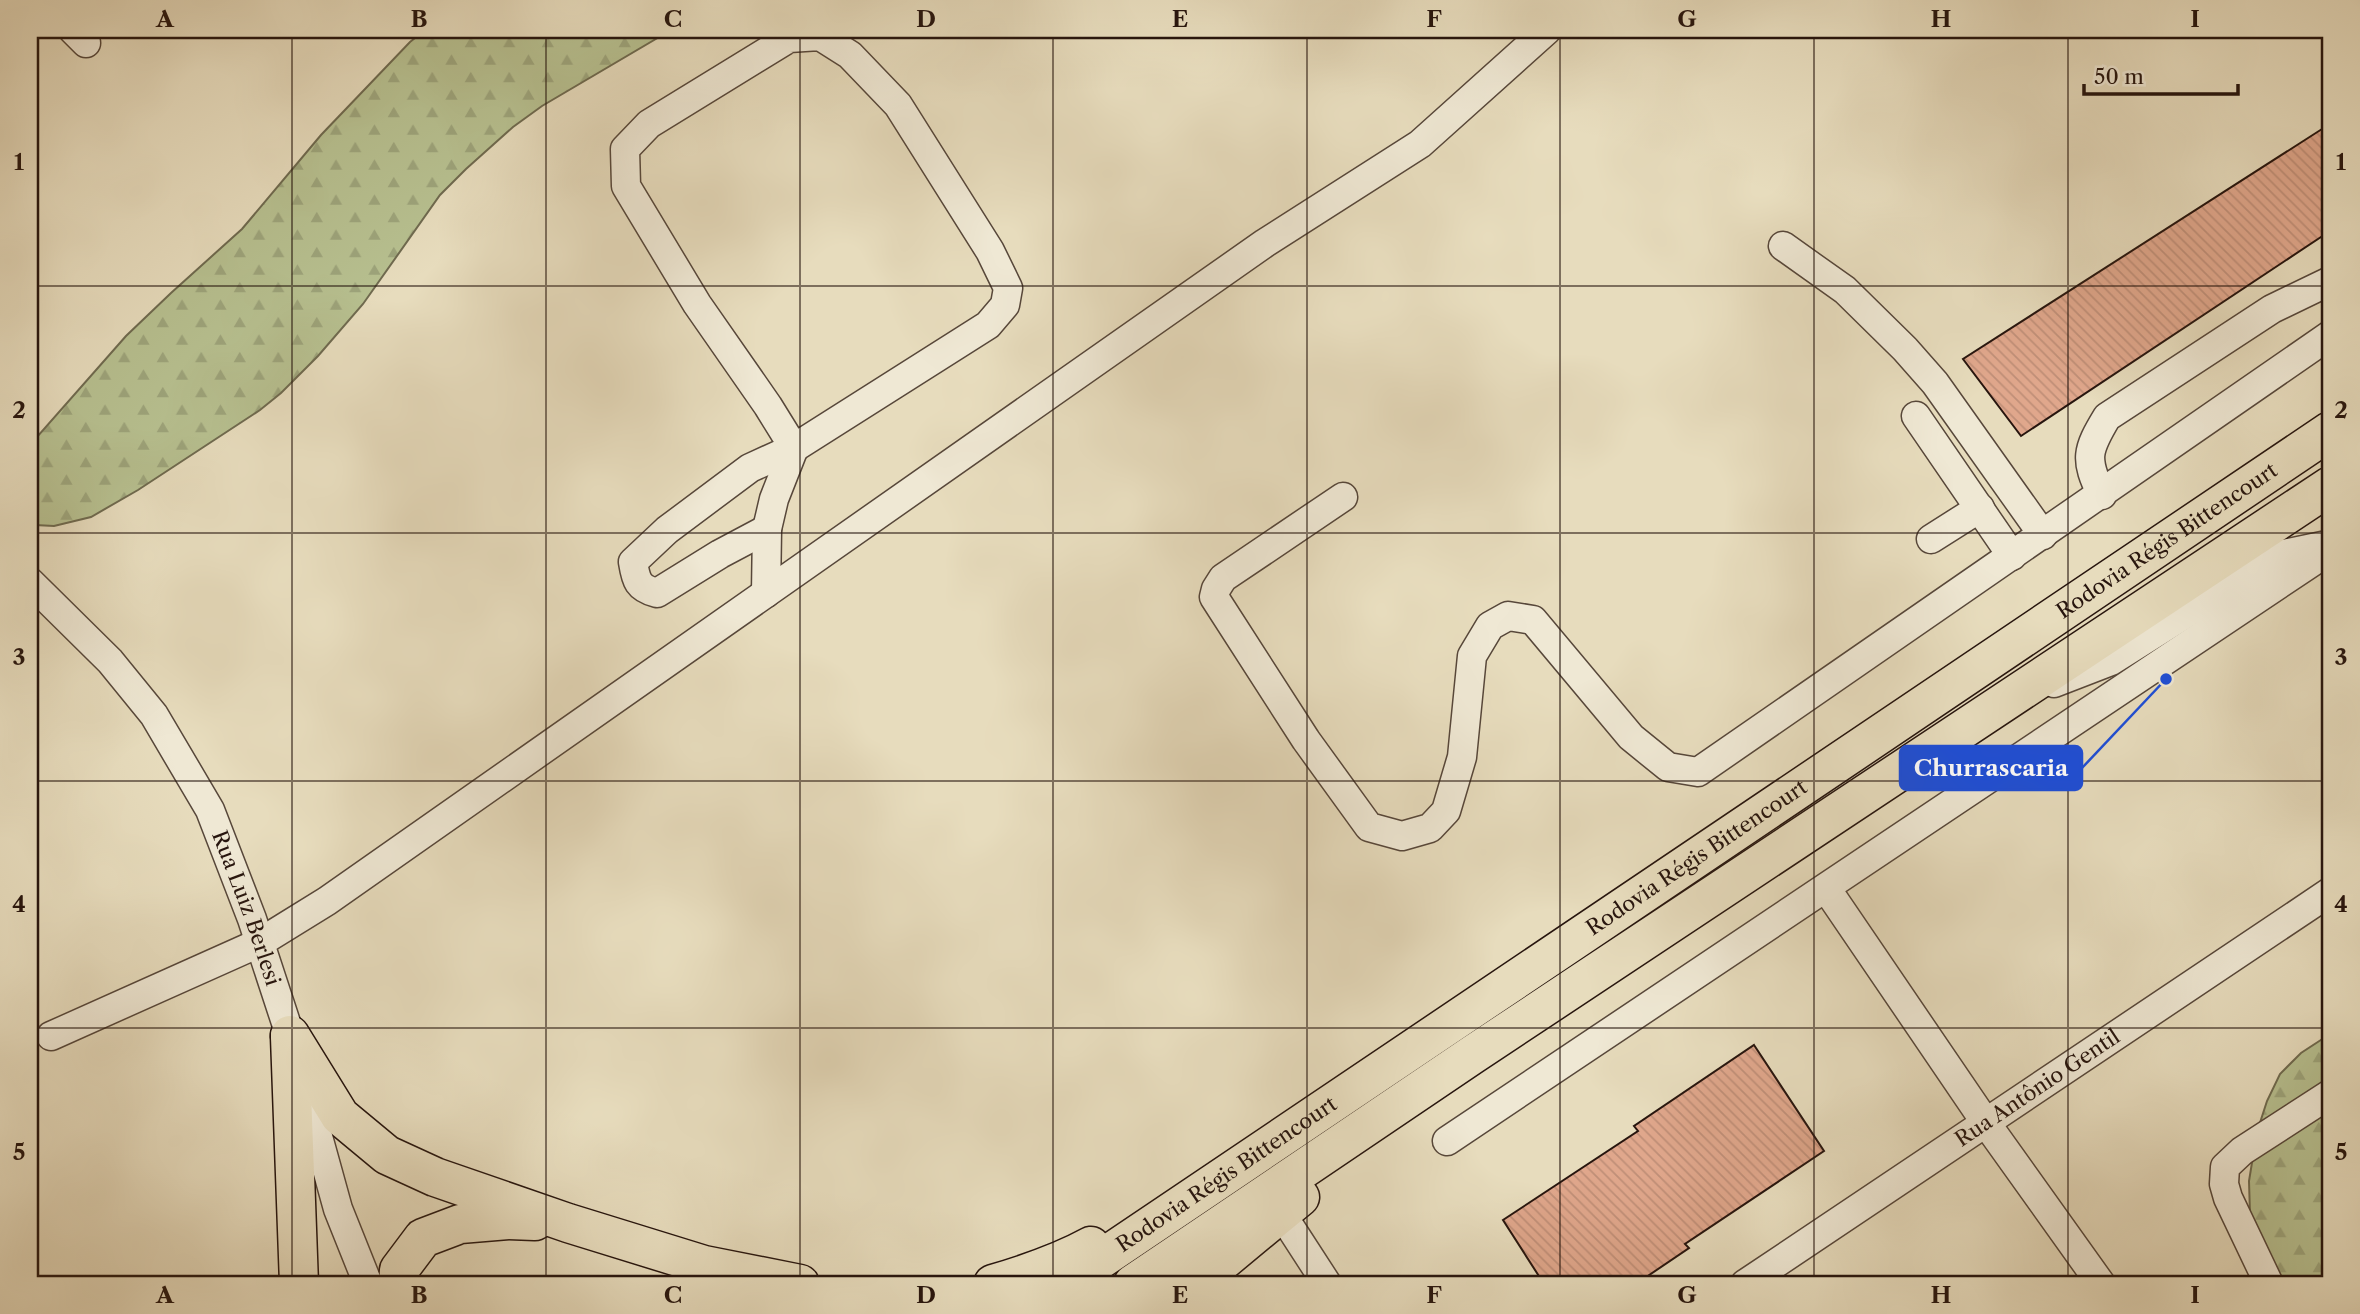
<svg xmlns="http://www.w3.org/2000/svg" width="2360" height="1314" viewBox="0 0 2360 1314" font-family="'Libre Caslon Text',serif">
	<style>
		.forest { fill: url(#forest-firs); stroke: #6f6a4f; stroke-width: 2 }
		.building { fill: url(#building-back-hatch); stroke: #27150e; stroke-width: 2 }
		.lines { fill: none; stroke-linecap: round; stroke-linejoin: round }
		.minor-casing { stroke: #57473a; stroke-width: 31 }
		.highway-casing { stroke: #27150e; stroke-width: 41 }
		.minor { stroke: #efe8d4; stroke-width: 28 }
		.highway { stroke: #e7dcbd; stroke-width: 38 }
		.grid { fill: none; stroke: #27150e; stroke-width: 2; stroke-opacity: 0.55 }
		.labels { text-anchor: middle; stroke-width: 6; stroke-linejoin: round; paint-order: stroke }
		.street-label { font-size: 21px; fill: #27150e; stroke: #efe8d4 }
		.leader { fill: none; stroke: #1d4ed8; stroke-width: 2.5 }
		.callout-dot { fill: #1d4ed8; stroke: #efe8d4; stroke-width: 2.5 }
		.callout { fill: #1d4ed8; stroke: #1d4ed8; stroke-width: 2.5 }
		.callout-label { font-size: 23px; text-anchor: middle; font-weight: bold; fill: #fff }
		.neatline { fill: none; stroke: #27150e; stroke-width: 2.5 }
		.grid-label { font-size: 23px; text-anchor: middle; font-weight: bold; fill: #27150e }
	</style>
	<defs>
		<pattern id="forest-firs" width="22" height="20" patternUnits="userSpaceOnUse" patternTransform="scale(1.75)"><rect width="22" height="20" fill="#b7c090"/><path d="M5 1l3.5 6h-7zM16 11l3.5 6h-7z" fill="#9da47b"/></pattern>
		<pattern id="building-back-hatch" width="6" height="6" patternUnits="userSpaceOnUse" patternTransform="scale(1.75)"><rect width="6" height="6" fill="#e0a78c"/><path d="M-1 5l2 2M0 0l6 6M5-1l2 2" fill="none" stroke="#c08f78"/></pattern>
	</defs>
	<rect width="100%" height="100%" fill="#e7dcbd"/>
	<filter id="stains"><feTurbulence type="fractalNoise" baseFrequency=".00286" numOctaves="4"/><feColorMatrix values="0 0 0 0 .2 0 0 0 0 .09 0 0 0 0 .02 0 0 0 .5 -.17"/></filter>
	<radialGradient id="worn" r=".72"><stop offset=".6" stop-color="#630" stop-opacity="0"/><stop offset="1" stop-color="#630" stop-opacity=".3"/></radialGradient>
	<path class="forest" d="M425 30H671L542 106 513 127 466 169 440 195 363 304 318 356 281 393 260 410 138 490 91 517 54 526 35 525 30 521V447L36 438 126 336 171 293 242 229 321 135 410 42Z
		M2330 1034V1284H2263L2251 1247 2249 1181 2257 1132 2267 1101 2280 1074 2301 1053Z"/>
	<path class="building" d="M2322 129 2330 141V231L2021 436 1963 359Z
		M1754 1045 1824 1151 1685 1244 1689 1248 1636 1284H1544L1503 1220 1638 1131 1634 1126Z"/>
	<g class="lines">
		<g class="minor-casing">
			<g id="minor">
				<path d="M73 30 86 43"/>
				<path d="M1783 246 1845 290 1905 349 1935 383 2043 535"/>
				<path d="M1916 416 2012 556"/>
				<path d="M2102 495C2084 459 2087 450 2107 417L2272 309 2330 281"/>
				<path d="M1343 497 1223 578 1216 589 1214 597 1306 740 1369 827 1402 836 1430 828 1446 811 1462 757 1472 656 1490 626 1508 616 1533 620 1631 737 1668 767 1698 772 2330 335"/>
				<path d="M767 529 720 554 657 593C638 588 636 581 633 562L667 530 750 468 794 448 988 325 1005 305 1008 288 990 251 898 105 850 55 820 36 789 38 649 124 625 149 626 186 697 304 768 406 794 448"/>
				<path d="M1931 539 1980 508"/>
				<path id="s1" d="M30 582 110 661 154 715 210 810 252 919 290 1035 338 1209 368 1284"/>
				<path d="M766 593 767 529 774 499 794 448"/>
				<path d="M2054 683 2111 661 2279 555 2327 545"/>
				<path d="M1826 888 1986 1123 2101 1284"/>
				<path d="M51 1036 259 943 327 901 1265 243 1420 144 1547 30"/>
				<path d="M1447 1141 2330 550"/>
				<path d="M1281 1213 1327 1284"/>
				<path id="s2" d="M1745 1284 2330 892"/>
				<path d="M2269 1284 2228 1198 2224 1184 2225 1167 2242 1151 2330 1094"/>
			</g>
		</g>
		<g class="highway-casing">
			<g id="highway">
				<path d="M290 1035 340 1116 387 1155 435 1177 568 1223 704 1265 800 1284"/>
				<path d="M290 1037 299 1284"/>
				<path d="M398 1284 399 1270 423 1238 460 1224 508 1220 535 1221"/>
				<path d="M993 1284C1027 1274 1060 1263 1091 1246"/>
				<path id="s3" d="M1064 1284 2330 431"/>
				<path d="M1133 1284 1472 1055 2330 486"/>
				<path d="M1195 1284 1300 1197"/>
			</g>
		</g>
		<use href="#minor" class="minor"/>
		<use href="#highway" class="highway"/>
	</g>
	<path class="grid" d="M292 30V1284M546 30V1284M800 30V1284M1053 30V1284M1307 30V1284M1560 30V1284M1814 30V1284M2068 30V1284M30 286H2330M30 533H2330M30 781H2330M30 1028H2330"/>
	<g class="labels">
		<g class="street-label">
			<text dy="7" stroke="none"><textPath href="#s3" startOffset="1330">Rodovia Régis Bittencourt</textPath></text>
			<text dy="7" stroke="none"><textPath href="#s3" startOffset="763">Rodovia Régis Bittencourt</textPath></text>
			<text dy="7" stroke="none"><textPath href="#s1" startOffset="397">Rua Luiz Berlesi</textPath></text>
			<text dy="7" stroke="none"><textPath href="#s2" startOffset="352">Rua Antônio Gentil</textPath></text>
			<text dy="7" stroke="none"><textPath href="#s3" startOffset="196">Rodovia Régis Bittencourt</textPath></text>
		</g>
	</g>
	<path class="leader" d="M2166 679L2082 768"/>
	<circle class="callout-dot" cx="2166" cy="679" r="7"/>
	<rect class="callout" x="1900" y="746" width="182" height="44" rx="7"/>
	<g class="callout-label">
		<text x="1991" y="776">Churrascaria</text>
	</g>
	<rect width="2360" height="1314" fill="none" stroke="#e7dcbd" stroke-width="77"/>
	<path d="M2084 84v10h154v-10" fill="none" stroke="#27150e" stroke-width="3.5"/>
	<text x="2094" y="84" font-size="21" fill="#27150e" stroke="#efe8d4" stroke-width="5" paint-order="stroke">50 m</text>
	<rect x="38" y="38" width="2284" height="1238" class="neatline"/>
	<g class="grid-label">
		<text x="165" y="27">A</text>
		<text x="419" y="27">B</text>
		<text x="673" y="27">C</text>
		<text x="926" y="27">D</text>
		<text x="1180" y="27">E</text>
		<text x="1434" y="27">F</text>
		<text x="1687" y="27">G</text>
		<text x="1941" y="27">H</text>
		<text x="2195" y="27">I</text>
		<text x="19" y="170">1</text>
		<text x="2341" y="170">1</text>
		<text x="19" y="418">2</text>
		<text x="2341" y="418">2</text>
		<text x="19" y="665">3</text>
		<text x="2341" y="665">3</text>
		<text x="19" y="912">4</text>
		<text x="2341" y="912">4</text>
		<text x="19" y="1160">5</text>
		<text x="2341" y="1160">5</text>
		<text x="165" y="1303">A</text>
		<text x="419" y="1303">B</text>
		<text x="673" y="1303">C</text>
		<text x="926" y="1303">D</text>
		<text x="1180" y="1303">E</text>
		<text x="1434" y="1303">F</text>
		<text x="1687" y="1303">G</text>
		<text x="1941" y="1303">H</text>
		<text x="2195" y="1303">I</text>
	</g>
	<rect width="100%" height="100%" filter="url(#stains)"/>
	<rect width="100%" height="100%" fill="url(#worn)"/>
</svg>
